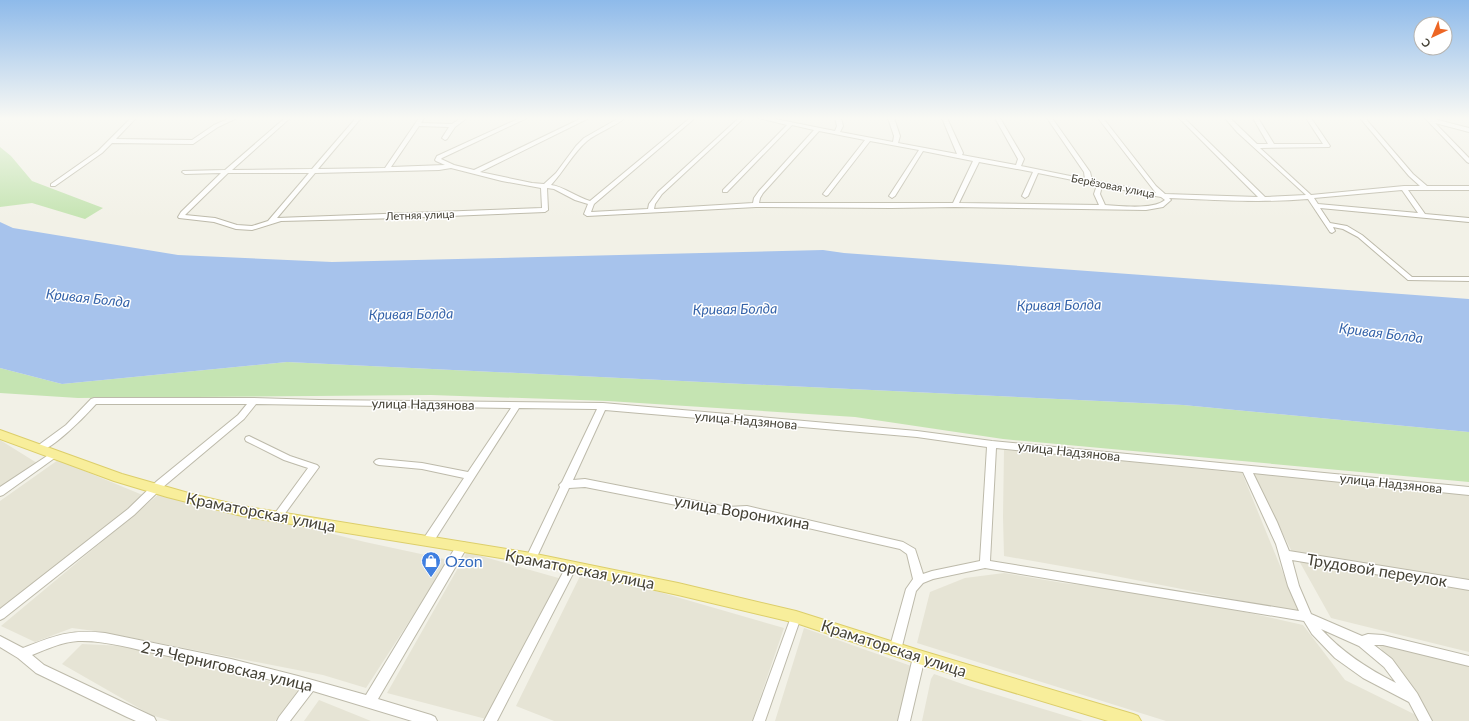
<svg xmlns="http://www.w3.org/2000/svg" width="1469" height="721" viewBox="0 0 1469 721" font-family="Lato,sans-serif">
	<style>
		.residential { fill: #e6e4d5 }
		.green { fill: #c5e4b2 }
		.water { fill: #a7c3ec }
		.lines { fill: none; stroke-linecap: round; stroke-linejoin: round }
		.minor-casing { stroke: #bdbaaa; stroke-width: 2 }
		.major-casing { stroke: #dcce6b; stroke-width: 2 }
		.minor { fill: #fff; fill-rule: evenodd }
		.major { fill: #f8ee9b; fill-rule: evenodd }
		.labels { text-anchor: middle; stroke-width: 3; stroke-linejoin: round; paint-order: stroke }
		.far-street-label { font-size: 11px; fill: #454236; stroke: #fff }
		.street-label { font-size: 13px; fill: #454236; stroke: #fff }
		.water-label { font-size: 14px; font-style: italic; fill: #3664aa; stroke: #fff }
		.near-street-label { font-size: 16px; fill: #454236; stroke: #fff }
		.near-shop-label { font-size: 16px; fill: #366cbe; stroke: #fff; text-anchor: start }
	</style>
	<rect width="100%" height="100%" fill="#f2f1e7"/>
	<path class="residential" d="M0 440 37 463 0 488Z
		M1004 450 1025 451 1242 473 1299 612 1095 572 1004 556 1003 517Z
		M58 460 145 496 0 610V501Z
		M1253 473 1361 483 1374 487 1399 490 1407 488 1469 493V583L1293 554Z
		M159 494 281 521 365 542 449 560 366 688 323 675 102 632 72 628 35 642 1 626Z
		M467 552 562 579 486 719 387 693Z
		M1298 559 1469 588V652L1331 618Z
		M583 570 784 628 752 721H554L516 706Z
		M1004 573 1063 583 1169 595 1303 625 1345 680 1420 717 1422 721H1166L917 643 930 592 965 578Z
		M804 628 914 667 899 721H775Z
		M82 644 124 646 142 649 299 689 275 721H171L151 715 62 664Z
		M1378 644 1469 663V721H1431Z
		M934 674 971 687 1083 721H922L931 679Z
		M319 700 371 721H304Z"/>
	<path class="green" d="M0 147 11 156 32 181 103 208 85 219 32 203 0 207Z
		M287 362 1183 405 1469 432V482L1003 439 855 417 608 401 431 395 78 398 0 393V368L62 384Z"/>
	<path class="water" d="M0 222 13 228 178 255 332 262 823 250 844 253 1469 299V432L1183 405 287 362 62 384 0 368Z"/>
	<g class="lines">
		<g class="minor-casing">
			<path id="minor" d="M131 118H136L116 139 192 140 214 125 230 118H237L218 127 193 144 112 143 102 153 55 186H51V184L98 151Z
				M285 118H290L232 170 312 169 356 118H361L318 169 385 168 419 118H424L421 123 452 124 461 118H467L455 127 447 139 445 140 442 138 449 127 419 126 391 167 445 165 436 161 435 160 437 156 520 118H527L442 158 441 159 454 165 474 170 582 118H589L480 172 532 183 544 184 556 173 576 146 584 138 619 118H625C614 127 598 132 587 141 573 153 564 171 551 185 562 186 577 197 590 201L690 118H695L594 204 591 212 648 209 649 204 658 192 739 118H744L662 194 655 204 654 209 753 203 754 198 759 191 814 130 792 125 727 192H723V190L787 125 759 118H770L835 131 837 126 835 118H841L843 126 840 132 893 142 894 136 888 118H894L900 136 898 143 957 154 942 118H947L963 153 962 155 1016 165 1018 159 995 118H1000L1024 159 1021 166 1085 179 1084 172 1047 118H1052L1090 172 1092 180 1156 193 1098 118H1103L1156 186 1165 194 1258 197 1179 118H1184L1265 197 1306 195 1237 132 1225 118H1230L1257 144H1268L1253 118H1258L1274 144H1323L1306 118H1311L1330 146 1329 147 1260 148 1311 195 1404 186H1420L1409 176 1360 118H1365L1413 174 1427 186H1469V190H1408L1425 214 1469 218V222L1320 208 1330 223 1347 226 1362 235 1412 277H1469V281L1408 280 1358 237 1343 229 1333 227 1335 231 1332 233 1330 232 1308 199C1262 203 1216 200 1169 198L1171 200 1163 207 1146 210 955 207 891 208 756 207 587 216 584 214 588 204 575 200 554 189 547 188 548 210 545 212 401 218 281 221 252 230 236 229 214 222 179 218 178 217 181 212 221 173 185 174 182 172 183 171 225 170ZM819 131 865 140 823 194 826 196 828 195 870 141 919 150 889 196 892 198 895 196 923 151 973 161 953 203H759L760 198 763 193ZM979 162 1033 172 1022 196 1025 198 1028 196 1038 173 1097 185 1094 194 1099 205 959 203ZM451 168 502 181 541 188 542 208 277 218 315 173 439 170ZM228 173H309L268 221 252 226 237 225 215 218 185 215ZM1102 186 1161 197 1165 200C1153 210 1121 206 1105 205L1100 194ZM1402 190 1418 213 1318 204 1314 198Z
				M1425 118H1430L1469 128V132L1435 123 1469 158V163L1467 162Z
				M94 398H254L319 400 603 403 917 431 992 441 1469 487V495L1253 473 1277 522 1289 551 1469 580V590L1292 560 1299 586 1311 614 1362 636 1368 634 1383 635 1469 656V666L1383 645H1374L1392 659 1417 693 1432 721H1419L1409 702 1363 678 1335 658 1312 634 1304 621 985 568 933 579 923 583 916 591 901 650 899 654 895 655 891 654 889 650 906 589 913 579 907 554 900 549 747 514 727 515 585 487 569 488 535 561 531 562 527 561 526 558 560 487 559 485 562 482 597 409H593L519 408 432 544 428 545 424 544 423 541 424 538 464 478 422 469 379 465 376 464 374 462 376 460 379 459 422 463 468 472 511 408 256 404 244 419 163 487 134 515 4 618 0 620V609L128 509 157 481 238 415 247 404H96C87 414 48 455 36 451L34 449 36 447 66 425 91 399ZM605 410 917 437 987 447 980 561 932 571 923 574 915 549 903 542 747 506 727 507 585 479 573 480ZM996 448 1243 472 1276 544 1288 586 1299 611 990 561ZM1321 629 1359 646 1384 667 1396 683C1368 669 1342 652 1321 629Z
				M249 436 290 456 317 465 319 467 281 519 278 520 275 519 273 516 308 468 284 460 246 441 245 439 246 437Z
				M53 452 56 453 58 455 56 457 3 495 0 496V487Z
				M462 542 466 543 467 546 466 549 378 699 431 715 435 717 437 721H412L313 691 290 721H277L279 717 301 688C254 675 207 664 159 654 133 649 105 640 78 641 62 642 47 649 32 655L44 665 154 717 156 721H136L127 717 36 673 18 658 0 647V636L23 648C54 636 70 629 105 633L231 659 298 676 366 695 458 543Z
				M572 562 576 563 577 566 497 721H484L568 563Z
				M796 612 800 614 801 617 765 721H753L791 617 792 614Z
				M919 652 923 653 925 657 910 721H898L913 657 915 653Z"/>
		</g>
		<g class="major-casing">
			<path id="major" d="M0 430 122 474 192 494 242 506 531 553 678 583 796 611 919 650 1133 714 1138 716 1141 721H1108L919 664 796 623 678 595 531 563 242 516 167 497 114 481 0 439Z"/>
		</g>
		<use href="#minor" class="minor"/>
		<use href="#major" class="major"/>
	</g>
	<linearGradient id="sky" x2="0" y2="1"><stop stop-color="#8ebaea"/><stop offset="0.54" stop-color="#f9f9f4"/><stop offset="1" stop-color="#f9f9f4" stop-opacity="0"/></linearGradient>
	<rect width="1469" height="219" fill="url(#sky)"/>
	<defs>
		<g id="shop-pin" transform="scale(1)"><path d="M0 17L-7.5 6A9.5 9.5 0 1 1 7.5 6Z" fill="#3f7fe0" stroke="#fff"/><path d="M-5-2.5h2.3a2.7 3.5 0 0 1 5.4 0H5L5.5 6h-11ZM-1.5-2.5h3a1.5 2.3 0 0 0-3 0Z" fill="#fff"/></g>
	</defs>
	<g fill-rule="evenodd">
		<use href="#shop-pin" x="431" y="561"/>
	</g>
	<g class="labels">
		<g class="far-street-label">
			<text transform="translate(1113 186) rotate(11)" y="4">Берёзовая улица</text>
			<text transform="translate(420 215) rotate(-2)" y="4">Летняя улица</text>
		</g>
		<g class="street-label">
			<text transform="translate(423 404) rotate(1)" y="5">улица Надзянова</text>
			<text transform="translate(746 420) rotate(5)" y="5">улица Надзянова</text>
			<text transform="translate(1069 451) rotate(6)" y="5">улица Надзянова</text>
			<text transform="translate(1391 483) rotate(6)" y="5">улица Надзянова</text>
		</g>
		<g class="water-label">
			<text transform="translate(88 298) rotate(6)" y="5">Кривая Болда</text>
			<text transform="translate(1059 305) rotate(-1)" y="5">Кривая Болда</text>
			<text transform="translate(735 309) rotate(-1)" y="5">Кривая Болда</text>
			<text transform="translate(411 314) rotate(-1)" y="5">Кривая Болда</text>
			<text transform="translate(1381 333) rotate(7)" y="5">Кривая Болда</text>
		</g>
		<g class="near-street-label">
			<text transform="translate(261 512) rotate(11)" y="6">Краматорская улица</text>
			<text transform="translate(742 512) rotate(10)" y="6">улица Воронихина</text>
			<text transform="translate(580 569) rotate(11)" y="6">Краматорская улица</text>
			<text transform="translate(1377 570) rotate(9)" y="6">Трудовой переулок</text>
			<text transform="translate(894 648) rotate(18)" y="6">Краматорская улица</text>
			<text transform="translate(227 666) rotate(13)" y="6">2-я Черниговская улица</text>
		</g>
		<g class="near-shop-label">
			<text x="445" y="567">Ozon</text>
		</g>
	</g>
	<g transform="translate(1433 36) rotate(224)"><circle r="19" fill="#ffffff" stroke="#b5b3af"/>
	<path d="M0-3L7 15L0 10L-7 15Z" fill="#ed6624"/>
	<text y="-6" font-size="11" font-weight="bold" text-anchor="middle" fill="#454236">С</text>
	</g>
</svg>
